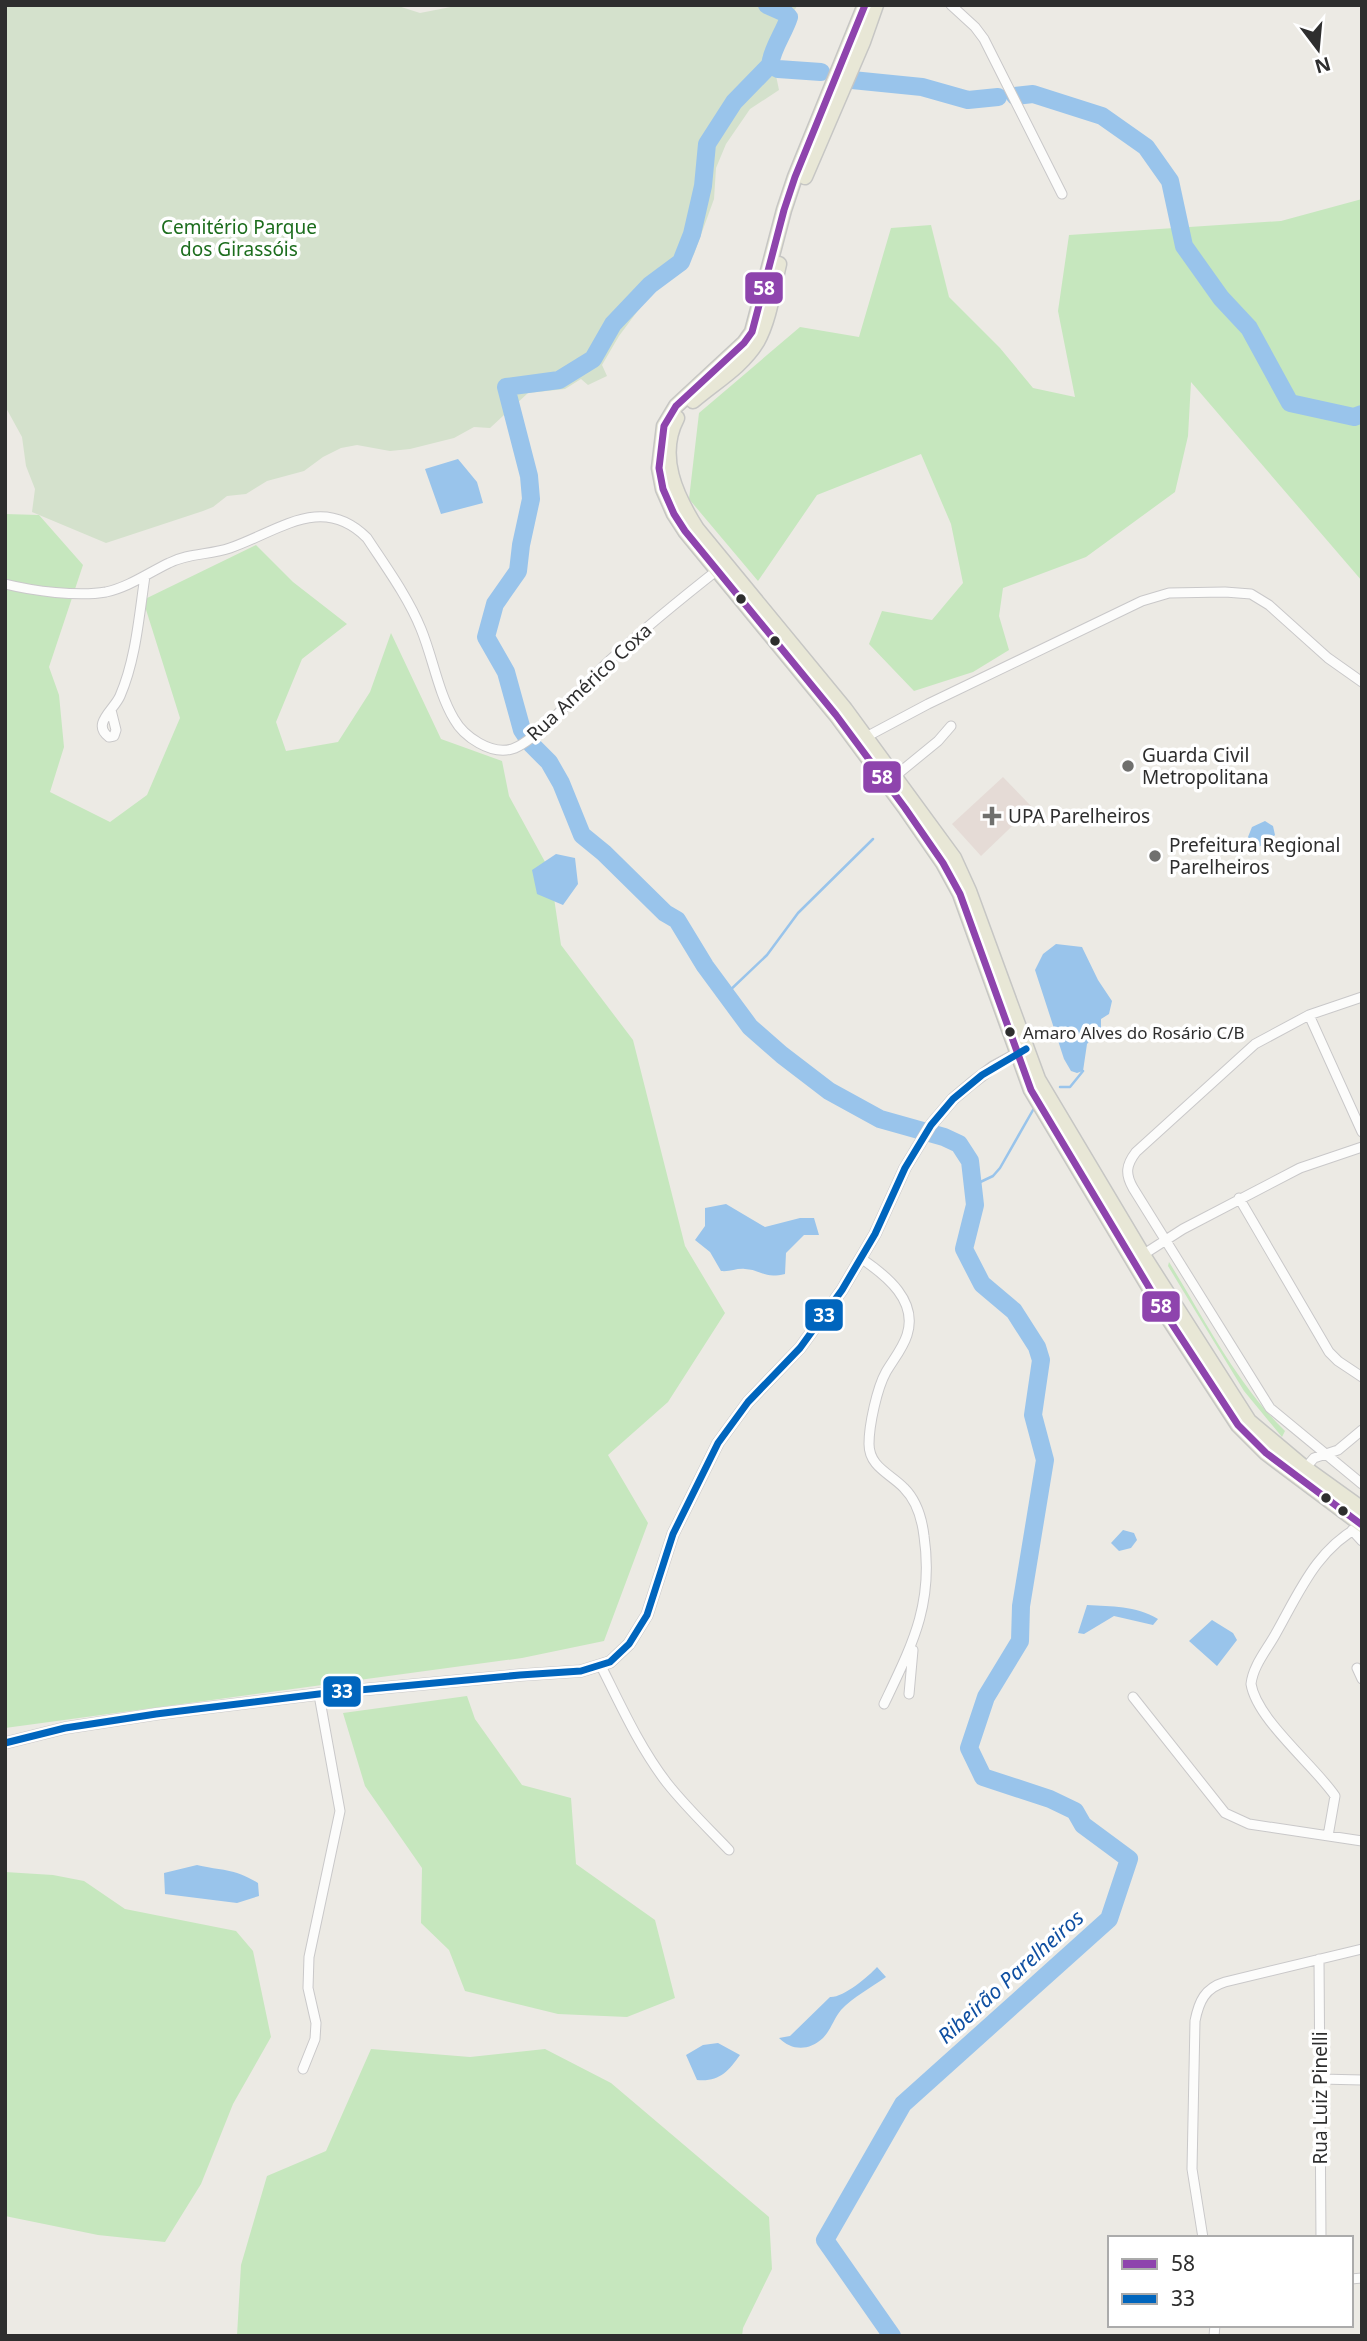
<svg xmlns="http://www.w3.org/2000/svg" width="1367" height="2341" viewBox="0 0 1367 2341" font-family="'Noto Sans',sans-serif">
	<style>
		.medical { fill: #e5dbd6 }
		.green { fill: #c6e7be }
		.cemetery { fill: #d4e1cc }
		.water { fill: #99c4eb }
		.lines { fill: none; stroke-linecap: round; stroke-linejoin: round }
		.stream { stroke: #99c4eb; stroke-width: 2.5 }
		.river { stroke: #99c4eb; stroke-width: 18 }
		.minor-casing { stroke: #c9c8c9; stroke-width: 11 }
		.tertiary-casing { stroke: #c9c8c9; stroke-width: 13 }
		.primary-casing { stroke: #c6c6c4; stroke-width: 17 }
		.minor { stroke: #fcfcfb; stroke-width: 9 }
		.tertiary { stroke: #fcfcfb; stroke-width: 10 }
		.primary { stroke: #e8e7d6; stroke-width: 14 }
		.bus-1-casing { stroke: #fff; stroke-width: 12 }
		.bus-2-casing { stroke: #fff; stroke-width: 12 }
		.bus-1 { stroke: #8e44ad; stroke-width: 7 }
		.bus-2 { stroke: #0065bd; stroke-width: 7 }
		.bus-dot { fill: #2e2e2e; stroke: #fff; stroke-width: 2.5 }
		.poi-dot { fill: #70706e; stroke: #fff; stroke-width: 2.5 }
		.labels { text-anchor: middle; stroke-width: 7; stroke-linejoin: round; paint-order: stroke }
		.bus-label { font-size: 17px; fill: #2e2e2e; stroke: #fff; text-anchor: start }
		.park-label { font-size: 19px; fill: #1c6d1d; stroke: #fff }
		.street-label { font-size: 19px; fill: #2e2e2e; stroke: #fff }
		.poi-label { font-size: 19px; fill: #2e2e2e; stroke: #fff; text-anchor: start }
		.water-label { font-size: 21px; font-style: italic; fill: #0f4fa1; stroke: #fff }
		.line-badge { stroke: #fff; stroke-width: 2.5 }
		.badge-label { font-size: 19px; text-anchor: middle; font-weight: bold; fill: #fff }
	</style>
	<rect width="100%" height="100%" fill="#eceae4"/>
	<path class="medical" d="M1003 777 1032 807 981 856 952 824Z"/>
	<path class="green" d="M1362 199V581L1191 382 1188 436 1175 492 1086 557 1003 588 999 616 1009 650 973 672 914 691 869 644 882 611 932 620 963 583 951 524 921 454 817 495 758 581 689 499 699 413 800 327 859 337 891 228 931 225 949 297 1000 348 1033 388 1075 397 1058 311 1069 235 1281 221Z
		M5 514 39 515 83 565 49 667 59 695 64 747 50 792 110 822 147 795 180 718 143 600 256 545 293 582 347 624 302 659 276 722 286 751 338 742 370 692 391 633 441 739 502 761 509 796 550 871 561 945 633 1040 685 1246 725 1313 668 1402 608 1455 648 1523 604 1641 522 1658 5 1728Z
		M1169 1262C1205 1320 1236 1383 1285 1431L1282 1437 1244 1391 1168 1266Z
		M467 1696 475 1719 522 1785 571 1798 576 1864 655 1920 675 1998 627 2017 558 2014 465 1991 449 1950 421 1923 422 1868 365 1786 343 1713Z
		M5 1872 53 1875 84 1881 125 1909 236 1931 253 1951 271 2037 233 2104 201 2184 165 2242 98 2235 5 2216Z
		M371 2049 470 2057 545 2049 611 2083 769 2217 772 2269 743 2328 742 2336H237L241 2265 267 2176 326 2151Z"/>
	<path class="cemetery" d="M5 5H395L420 13 461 5H798L793 12 791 28 780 48 774 66 779 90 750 109 726 144 716 168 714 199 694 254 683 270 660 281 619 336 602 365 607 376 588 385 581 379 565 389 528 393 490 428 474 427 454 438 410 449 390 451 357 445 341 448 323 457 304 471 267 481 246 494 227 496 213 507 203 511 106 543 32 512 35 489 26 466 22 437 5 406Z"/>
	<path class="water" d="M458 459 477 482 483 503 441 514 425 469Z
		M1265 821 1273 826 1275 835 1267 843 1256 848 1248 837 1252 827Z
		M556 854 575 858 578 884 563 905 537 894 532 870Z
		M1056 944 1082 947 1098 980 1112 1001 1109 1014 1101 1019V1028L1087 1044 1083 1071 1077 1073 1071 1071 1064 1059 1035 970 1043 954Z
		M726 1204 765 1227 800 1218H814L819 1235H804L786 1253 785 1274C763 1279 762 1270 745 1269 737 1268 730 1272 721 1271L710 1252 695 1240 705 1226V1208Z
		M1123 1530 1134 1533 1137 1540 1131 1548 1119 1551 1111 1543Z
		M1087 1605C1112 1607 1135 1605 1158 1619L1153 1625 1114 1616 1084 1634 1078 1633Z
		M1212 1620 1233 1633 1237 1640 1217 1666 1189 1641Z
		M197 1865C222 1871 234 1868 258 1883L259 1896 237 1903 165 1894 164 1873Z
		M877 1967 886 1977C872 1987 853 1997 841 2010 834 2018 831 2030 823 2038 809 2051 792 2051 779 2038L790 2036 830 1997C843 1998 868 1977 877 1967Z
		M718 2043 740 2055C728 2072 719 2082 697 2080L686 2055 703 2045Z"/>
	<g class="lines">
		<path class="stream" d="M725 995 767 955 798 913 873 839
			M1060 1087H1070L1083 1071
			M974 1185 993 1176 1000 1168 1033 1110"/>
		<path class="river" d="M767 5 785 13 789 17C784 33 772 48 770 65L734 102 707 144 703 186 692 234 681 262 650 285 613 324 593 359 559 380 506 387 529 476 531 499 521 545 518 571 495 604 486 637 506 672 522 730 532 745 549 762 561 783 582 835 604 853 665 913 677 920 705 966 750 1027 782 1055 829 1091 880 1119 944 1137 959 1144 970 1161 975 1205 964 1249 982 1284 1014 1311 1037 1347 1041 1360 1033 1415 1045 1460 1021 1606 1020 1641 986 1697 969 1748 983 1777 1050 1799 1075 1811 1083 1825 1129 1859 1109 1919 903 2104 825 2240 892 2336
			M770 65 778 69 821 72
			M852 80 922 87 968 100 998 97
			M1015 96 1033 94 1102 116 1146 147 1170 181 1184 246 1221 298 1249 328 1290 403 1354 417 1362 414"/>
		<g class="minor-casing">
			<path id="minor" d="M951 5 975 27 984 39 1062 194
				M5 584C33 591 78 597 106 592 129 587 148 573 169 563 188 553 210 555 230 548 279 531 322 493 367 538 386 567 408 597 421 629 433 658 438 692 454 719 464 737 491 755 512 749 537 742 588 680 610 660 645 628 683 597 720 568
				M111 710 116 730 114 736 109 737C91 724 114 710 120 696 136 659 139 616 145 576
				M866 737 928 704 1142 601 1169 593 1225 592 1251 594 1269 605 1328 658 1362 682
				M894 777 938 741 951 726
				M1362 997 1309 1015 1255 1044 1136 1152C1126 1165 1125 1174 1133 1188L1270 1408 1362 1484
				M1309 1015 1362 1132
				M1239 1198 1329 1352 1338 1361 1362 1377
				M1141 1256 1183 1229 1300 1168 1362 1147
				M862 1259C887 1276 918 1301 907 1335 903 1348 893 1360 886 1372 877 1388 869 1425 869 1444 869 1467 891 1474 904 1488 917 1501 922 1519 924 1536 934 1604 912 1645 884 1704
				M1302 1472 1314 1458 1338 1450 1362 1430
				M1352 1530 1362 1541
				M601 1666C621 1706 640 1748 667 1783 686 1807 708 1828 729 1850
				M1357 1668 1362 1679
				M909 1694 913 1650
				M1133 1697 1225 1813 1249 1824 1362 1841
				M1328 1836 1335 1796C1315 1766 1257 1720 1251 1684 1253 1666 1266 1651 1275 1635 1299 1593 1316 1549 1362 1525
				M1319 1959 1321 2238
				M303 2069 315 2039 316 2023 308 1988 309 1957 340 1811 319 1695
				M1320 2079 1362 2080
				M1203 2238 1192 2169 1195 2021C1199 2001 1205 1988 1225 1982L1362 1949
				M1351 2279 1362 2278
				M1214 2336 1215 2325"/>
		</g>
		<g class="tertiary-casing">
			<path id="tertiary" d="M5 1743 65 1728 156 1714 327 1693 520 1675 581 1671 610 1662 629 1644 647 1615 673 1534 718 1443 748 1402 800 1348 842 1290 875 1234 905 1168 931 1125 953 1099 972 1083 993 1067 1024 1050"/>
		</g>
		<g class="primary-casing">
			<path id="primary" d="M865 5 795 177 784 210 752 332 744 343 676 406 664 426 659 468 663 489 674 514 685 531 836 715 905 808 943 863 960 894 1031 1090 1159 1304 1238 1425 1266 1453 1362 1525
				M805 177 863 42 876 5
				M693 401C715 382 742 367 757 342 770 319 773 289 779 264
				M677 418C657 456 676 496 697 529L845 709 954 858 969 891 1038 1079 1143 1255 1249 1421 1305 1468 1362 1509"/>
		</g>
		<use href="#minor" class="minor"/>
		<use href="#tertiary" class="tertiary"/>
		<use href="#primary" class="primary"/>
		<g class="bus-1-casing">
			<path id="bus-1" d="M865 5 795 177 784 210 752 332 744 343 676 406 664 426 659 468 663 489 674 514 685 531 836 715 905 808 943 863 960 894 1031 1090 1159 1304 1238 1425 1266 1453 1362 1525"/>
		</g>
		<g class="bus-2-casing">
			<path id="bus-2" d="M5 1743 65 1728 156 1714 327 1693 520 1675 581 1671 610 1662 629 1644 647 1615 673 1534 718 1443 748 1402 800 1348 842 1290 875 1234 905 1168 931 1125 953 1099 982 1075 1026 1049"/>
		</g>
		<use href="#bus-1" class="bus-1"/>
		<use href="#bus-2" class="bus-2"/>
	</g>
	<g class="bus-dot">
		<circle cx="741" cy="599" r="6"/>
		<circle cx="775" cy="641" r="6"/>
		<circle cx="1010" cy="1032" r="6"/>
		<circle cx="1326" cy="1498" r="6"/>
		<circle cx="1343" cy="1511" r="6"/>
	</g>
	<g class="poi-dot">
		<circle cx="1128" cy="766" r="7"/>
		<path d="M988.5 805.5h7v7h7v7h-7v7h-7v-7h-7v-7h7z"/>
		<circle cx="1155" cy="856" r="7"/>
	</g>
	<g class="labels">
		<g class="bus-label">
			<text x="1023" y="1039">Amaro Alves do Rosário C/B</text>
		</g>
		<g class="park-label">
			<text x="239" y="234">Cemitério Parque<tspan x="239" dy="22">dos Girassóis</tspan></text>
		</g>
		<g class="street-label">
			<text transform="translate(589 682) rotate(-43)" y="7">Rua Américo Coxa</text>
			<text transform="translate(1320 2098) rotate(-90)" y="7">Rua Luiz Pinelli</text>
		</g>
		<g class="poi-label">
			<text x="1142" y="762">Guarda Civil<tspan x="1142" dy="22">Metropolitana</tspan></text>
			<text x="1008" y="823">UPA Parelheiros</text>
			<text x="1169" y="852">Prefeitura Regional<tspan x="1169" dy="22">Parelheiros</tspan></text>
		</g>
		<g class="water-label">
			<text transform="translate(1011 1977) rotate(-42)" y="7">Ribeirão Parelheiros</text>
		</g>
	</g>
	<g class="line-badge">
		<rect x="744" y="271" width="40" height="34" rx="7" fill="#8e44ad"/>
		<rect x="862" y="760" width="40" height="34" rx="7" fill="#8e44ad"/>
		<rect x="1141" y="1290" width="40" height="33" rx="7" fill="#8e44ad"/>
		<rect x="804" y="1298" width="40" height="34" rx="7" fill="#0065bd"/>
		<rect x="322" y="1675" width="40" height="33" rx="7" fill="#0065bd"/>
	</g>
	<g class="badge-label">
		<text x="764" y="295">58</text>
		<text x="882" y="784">58</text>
		<text x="1161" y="1313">58</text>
		<text x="824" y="1322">33</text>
		<text x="342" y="1698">33</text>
	</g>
	<rect width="1367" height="2341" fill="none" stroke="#2e2e2e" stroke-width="14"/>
	<rect x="1108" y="2236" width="245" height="91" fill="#ffffff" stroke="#ababab" stroke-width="2"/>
	<rect x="1122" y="2259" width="35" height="10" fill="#8e44ad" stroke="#ababab" stroke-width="2"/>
	<text x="1171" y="2271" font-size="21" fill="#2e2e2e">58</text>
	<rect x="1122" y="2294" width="35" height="10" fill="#0065bd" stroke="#ababab" stroke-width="2"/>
	<text x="1171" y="2306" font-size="21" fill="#2e2e2e">33</text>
	<g transform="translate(1318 49) rotate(164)" stroke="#ffffff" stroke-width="5" paint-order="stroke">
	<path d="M0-5L12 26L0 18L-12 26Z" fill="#2e2e2e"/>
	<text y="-10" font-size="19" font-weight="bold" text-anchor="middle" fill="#2e2e2e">N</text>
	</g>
</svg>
